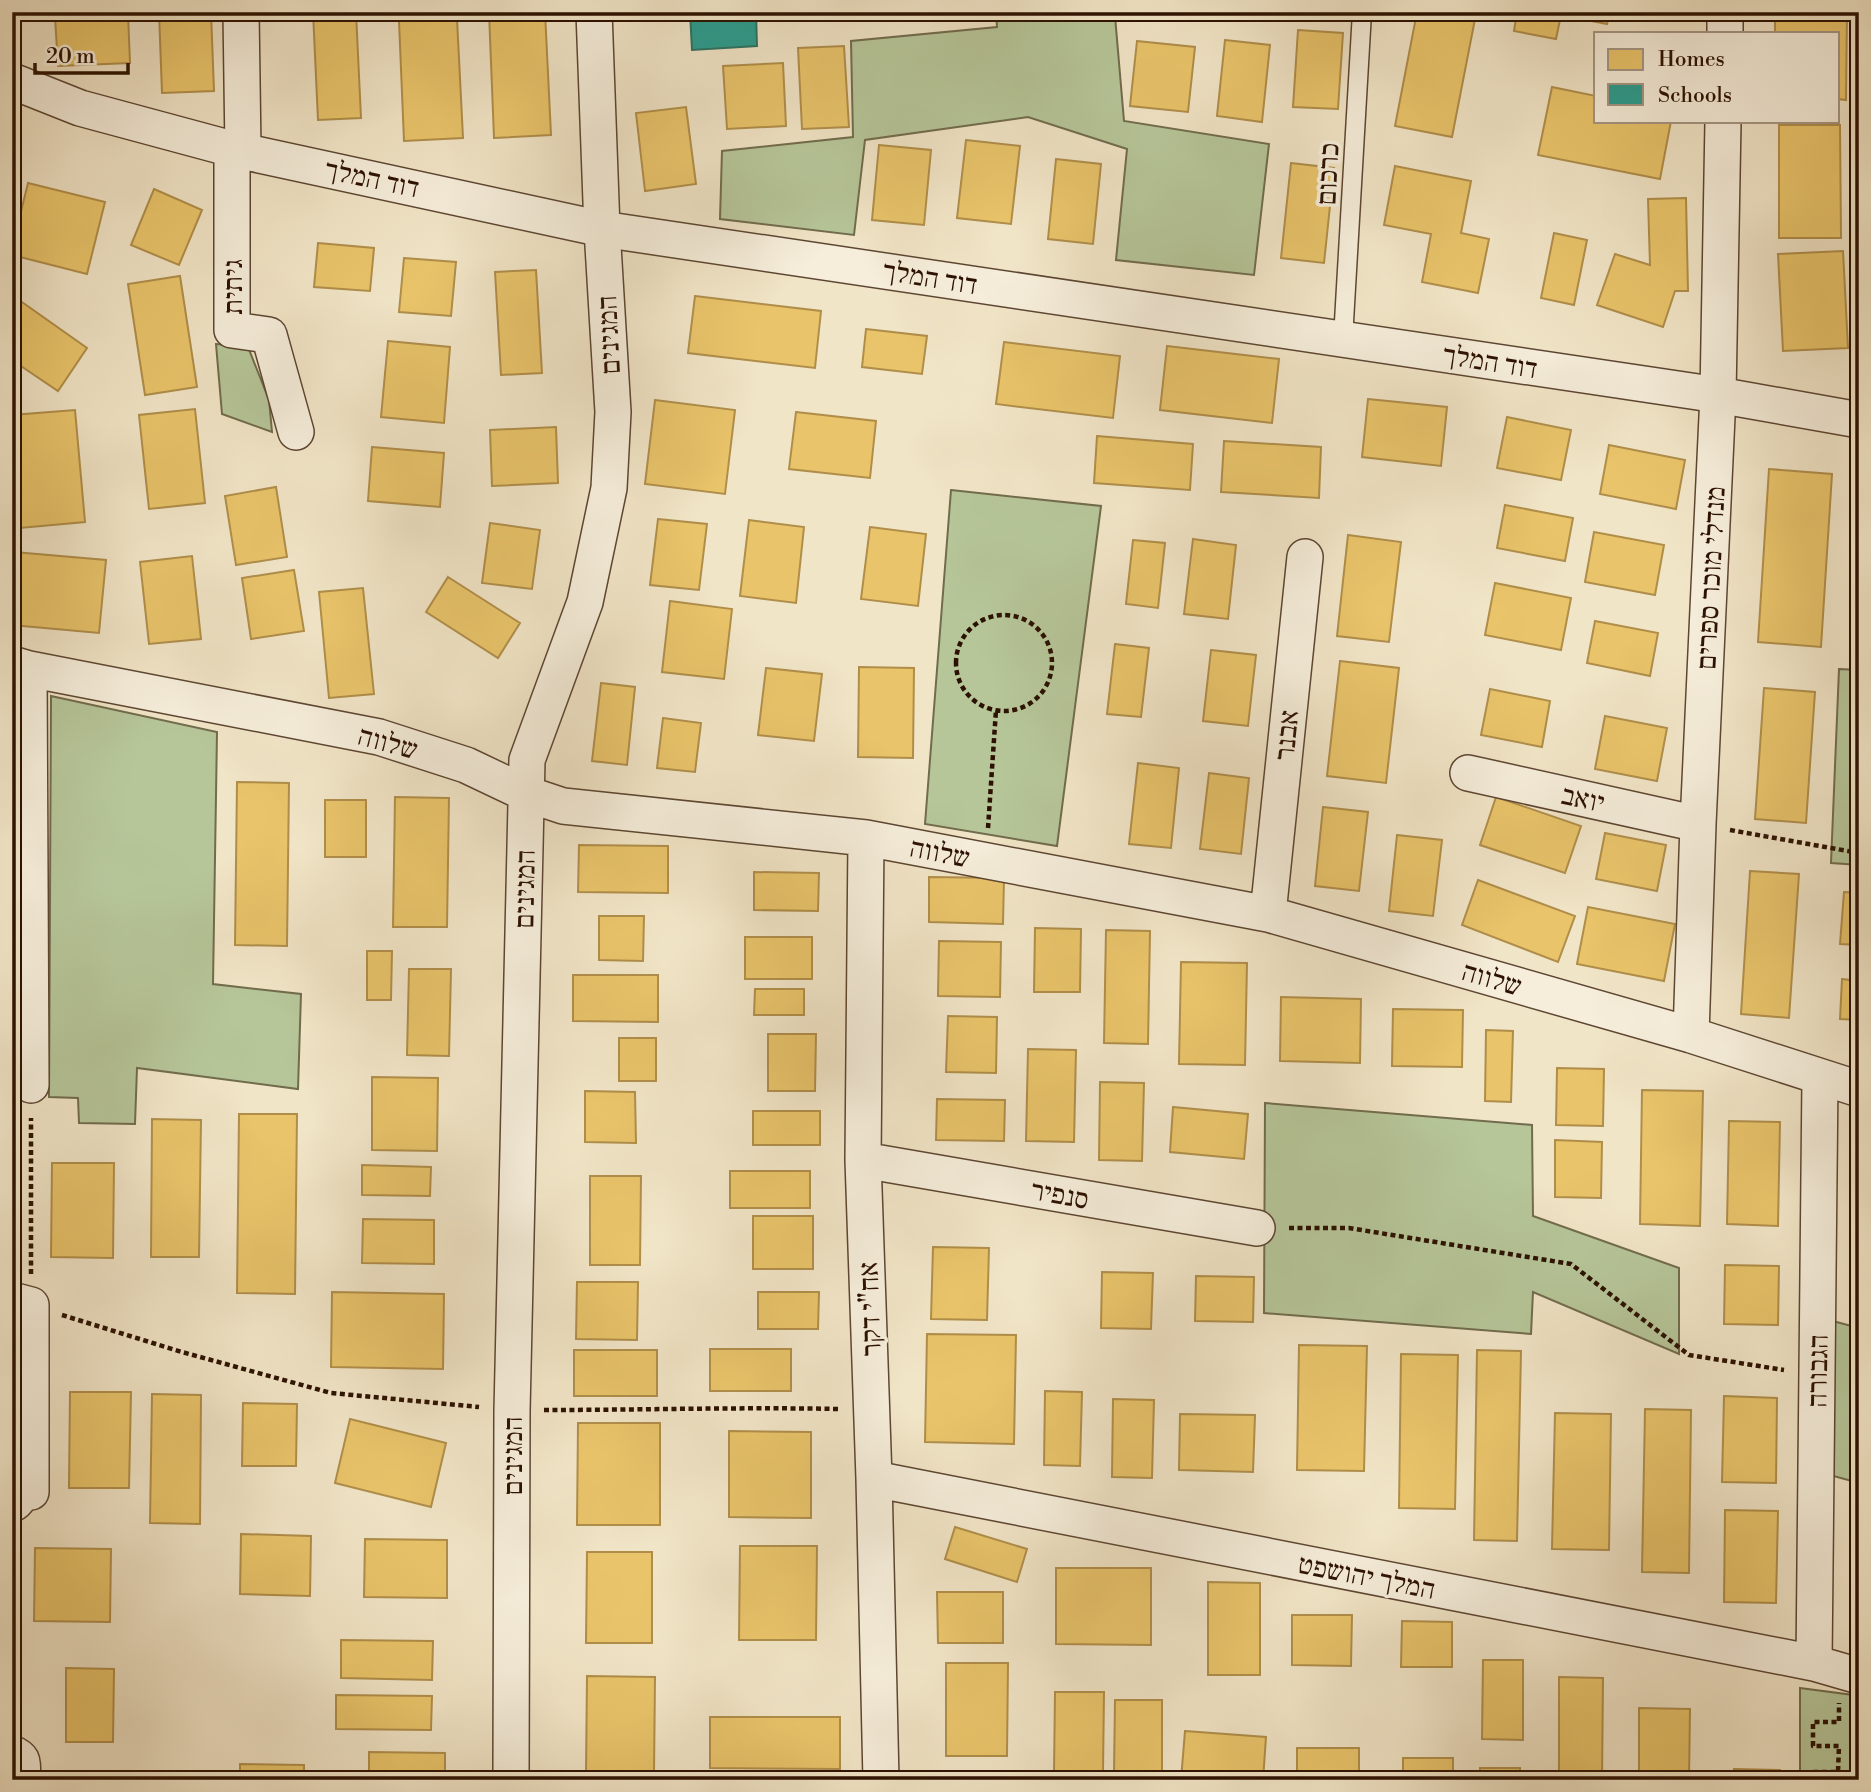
<svg xmlns="http://www.w3.org/2000/svg" width="1871" height="1792" viewBox="0 0 1871 1792" font-family="'Libre Bodoni','Frank Ruhl Libre',serif">
	<style>
		.green { fill: #b6c699; stroke: #716c4d; stroke-width: 2 }
		.homes { fill: #e9c46a; stroke: #b08e4a; stroke-width: 2 }
		.schools { fill: #2a9d8f; stroke: #2b7364; stroke-width: 2 }
		.lines { fill: none; stroke-linecap: round; stroke-linejoin: round }
		.lane-casing { stroke: #5d4632; stroke-width: 21 }
		.street-casing { stroke: #5d4632; stroke-width: 38 }
		.path { stroke: #2c1101; stroke-width: 4.5; stroke-dasharray: 5 3.5; stroke-linecap: butt }
		.lane { stroke: #f6eedb; stroke-width: 18 }
		.street { stroke: #f6eedb; stroke-width: 35 }
		.labels { text-anchor: middle; stroke-width: 7; stroke-linejoin: round; paint-order: stroke }
		.street-label { font-size: 28px; fill: #2c1101; stroke: #f6eedb }
	</style>
	<rect width="100%" height="100%" fill="#f1e5c7"/>
	<filter id="stains"><feTurbulence type="fractalNoise" baseFrequency=".00286" numOctaves="4"/><feColorMatrix values="0 0 0 0 .2 0 0 0 0 .09 0 0 0 0 .02 0 0 0 .5 -.17"/></filter>
	<radialGradient id="worn" r=".72"><stop offset=".6" stop-color="#630" stop-opacity="0"/><stop offset="1" stop-color="#630" stop-opacity=".3"/></radialGradient>
	<path class="green" d="M996 12H1125V15L1115 16 1124 121 1269 144 1254 275 1116 260 1127 149 1028 117 865 140 854 235 720 219 722 151 853 137 851 41 997 27Z
		M216 344 248 347 269 400 272 432 222 414Z
		M951 490 1101 506 1057 846 925 824Z
		M1839 669 1859 670V865L1831 863Z
		M51 696 217 732 213 984 301 994 298 1089 137 1068 135 1124 79 1123 78 1098 49 1097Z
		M1265 1103 1532 1125 1533 1216 1679 1268V1354L1533 1292 1531 1334 1264 1313Z
		M1829 1320 1859 1328V1483L1826 1474Z
		M1800 1688 1853 1695V1780H1800Z"/>
	<path class="homes" d="M159 12H211L214 91 162 93Z
		M313 12H356L361 118 318 120Z
		M489 12H545L551 135 494 138Z
		M1417 12 1476 14 1452 137 1395 126Z
		M1517 12H1610L1607 24 1561 15 1556 39 1514 31Z
		M1775 12H1847L1846 100 1838 99V33H1775Z
		M128 14 130 63 58 66 55 17Z
		M457 19 463 138 404 141 399 21Z
		M1298 30 1343 33 1338 109 1293 107Z
		M1225 40 1270 45 1262 122 1217 116Z
		M1137 41 1195 47 1188 112 1130 106Z
		M844 46 849 127 802 129 798 48Z
		M783 63 786 126 727 129 723 66Z
		M1552 87 1596 96V121H1671L1660 179 1538 155Z
		M686 107 696 184 645 191 636 113Z
		M1779 125H1840L1841 238H1779Z
		M966 140 1020 146 1011 224 957 218Z
		M879 145 931 150 924 225 872 220Z
		M1056 159 1101 164 1093 244 1048 239Z
		M1291 163 1334 168 1324 263 1281 258Z
		M1395 166 1471 181 1461 233 1489 239 1478 293 1422 282 1431 234 1384 225Z
		M28 183 105 202 87 274 12 255V248Z
		M154 189 202 210 179 265 131 245Z
		M1686 198 1688 291H1675L1663 327 1597 305 1615 254 1650 265 1648 199Z
		M1554 233 1587 240 1574 305 1541 298Z
		M318 243 374 248 370 291 314 287Z
		M1843 251 1848 348 1783 351 1778 254Z
		M404 258 456 262 451 316 399 312Z
		M536 270 542 373 501 375 495 272Z
		M180 276 197 387 145 395 128 284Z
		M12 295 87 348 58 391 12 360Z
		M695 296 821 311 815 368 688 353Z
		M866 329 927 336 922 374 862 367Z
		M388 341 450 347 444 423 381 417Z
		M1004 342 1120 356 1113 418 996 404Z
		M1167 346 1279 359 1272 423 1160 410Z
		M1368 399 1447 407 1441 466 1362 457Z
		M655 400 735 410 725 494 645 484Z
		M195 409 205 503 149 509 139 415Z
		M75 410 85 522 20 528 12 439V415Z
		M796 412 876 421 870 478 789 469Z
		M1507 417 1571 430 1561 480 1497 468Z
		M556 427 558 483 492 486 490 430Z
		M1097 436 1193 444 1190 490 1094 483Z
		M1224 441 1321 447 1319 498 1221 492Z
		M1609 445 1685 460 1676 509 1600 494Z
		M372 447 444 453 440 507 368 501Z
		M1769 469 1832 474 1821 647 1758 642Z
		M276 487 287 557 236 565 225 496Z
		M1505 505 1573 518 1565 561 1497 548Z
		M658 519 707 524 699 590 650 585Z
		M749 520 804 527 796 603 740 596Z
		M490 523 540 530 532 589 482 583Z
		M870 527 926 534 918 606 861 599Z
		M1594 532 1664 545 1655 595 1585 582Z
		M1348 535 1401 542 1389 642 1337 636Z
		M1193 539 1236 545 1228 619 1184 614Z
		M1133 540 1165 543 1158 608 1126 604Z
		M14 552 106 560 99 633 12 625Z
		M192 556 201 639 149 644 140 562Z
		M294 570 304 631 251 639 242 578Z
		M448 577 520 623 498 658 426 612Z
		M1495 583 1571 598 1561 650 1485 635Z
		M363 588 374 694 329 698 319 592Z
		M670 601 732 609 724 679 662 672Z
		M1595 621 1658 633 1650 676 1587 663Z
		M1115 644 1149 648 1141 717 1107 714Z
		M1211 650 1256 655 1248 726 1203 721Z
		M1340 661 1399 668 1386 783 1327 776Z
		M859 667 914 668 913 758 858 757Z
		M766 668 822 674 814 741 758 735Z
		M601 683 635 687 627 765 592 761Z
		M1764 688 1815 692 1806 823 1755 819Z
		M1490 689 1550 701 1542 747 1481 735Z
		M1605 716 1667 728 1657 781 1595 769Z
		M663 718 701 723 695 772 657 768Z
		M1138 763 1179 768 1171 848 1129 844Z
		M1209 773 1249 778 1241 854 1200 849Z
		M237 782 289 783 287 946 235 945Z
		M395 797 449 798 447 927H393Z
		M1496 797 1581 826 1565 873 1480 845Z
		M325 800H366V857H325Z
		M1323 807 1368 812 1359 891 1315 886Z
		M1605 833 1666 845 1657 891 1596 879Z
		M1397 835 1442 840 1433 916 1389 911Z
		M579 845 668 846V893L578 892Z
		M1750 871 1799 874 1789 1018 1741 1014Z
		M754 872 819 873 818 911 754 910Z
		M929 877 1004 878 1003 924 929 922Z
		M1478 880 1575 916 1558 962 1462 925Z
		M1844 892 1859 893V945L1840 944Z
		M1588 907 1675 924 1664 981 1577 964Z
		M599 916H644L643 961 599 960Z
		M1035 928 1081 929 1080 992H1034Z
		M1106 930 1150 931 1148 1044 1104 1043Z
		M745 937H812V979H745Z
		M939 941 1001 942 1000 997 938 996Z
		M367 951H392L391 1000H367Z
		M1181 962 1247 963 1245 1065 1179 1064Z
		M409 969H451L449 1056 407 1055Z
		M573 975H658V1022L573 1021Z
		M1842 979 1859 981V1020L1840 1019Z
		M755 989H804V1015H754Z
		M1281 997 1361 999 1360 1063 1280 1061Z
		M1393 1009 1463 1010 1462 1067 1392 1066Z
		M948 1016 997 1017 996 1073 946 1072Z
		M1486 1030 1513 1031 1511 1102 1485 1101Z
		M768 1034H816L815 1091H768Z
		M619 1038H656V1081H619Z
		M1028 1049 1076 1050 1074 1142 1026 1141Z
		M1557 1068 1604 1069 1603 1126 1556 1125Z
		M372 1077 438 1078 437 1151 372 1150Z
		M1100 1082 1144 1083 1142 1161 1099 1160Z
		M1642 1090 1703 1091 1700 1226 1640 1224Z
		M585 1091 635 1092 636 1143 585 1142Z
		M937 1099 1005 1100 1004 1141 936 1140Z
		M1173 1107 1248 1114 1244 1159 1170 1152Z
		M753 1111H820V1145H753Z
		M239 1114H297L295 1294 237 1293Z
		M152 1119 201 1120 199 1257H151Z
		M1729 1121 1780 1122 1778 1226 1727 1224Z
		M1555 1140 1602 1142 1601 1198 1555 1197Z
		M52 1163H114L113 1258 51 1257Z
		M362 1165 431 1167 430 1196 362 1195Z
		M730 1171H810V1208H730Z
		M590 1176H641L640 1265H590Z
		M753 1216H813V1269H753Z
		M363 1219 434 1220V1264L362 1263Z
		M933 1247 989 1248 987 1320 931 1319Z
		M1725 1265 1779 1266 1778 1325 1724 1324Z
		M1102 1272 1153 1273 1151 1329 1101 1328Z
		M1196 1276 1254 1277 1253 1322 1195 1321Z
		M577 1282H638L637 1340 576 1339Z
		M332 1292 444 1294 443 1369 331 1367Z
		M758 1292H819L818 1329H758Z
		M927 1334 1016 1335 1014 1444 925 1442Z
		M1299 1345 1367 1346 1364 1471 1297 1470Z
		M710 1349H791V1391H710Z
		M574 1350H657V1396H574Z
		M1477 1350 1521 1351 1517 1541 1474 1540Z
		M1401 1354 1458 1355 1455 1509 1399 1508Z
		M1045 1391 1082 1392 1080 1466 1044 1465Z
		M70 1392H131L129 1488H69Z
		M152 1394 201 1395 200 1524 150 1523Z
		M1724 1396 1777 1398 1776 1483 1722 1482Z
		M1113 1399 1154 1400 1152 1478 1112 1477Z
		M243 1403 297 1404 296 1466H242Z
		M1645 1409 1691 1410 1689 1573 1642 1572Z
		M1555 1413 1611 1414 1609 1550 1552 1549Z
		M1180 1414 1255 1415 1253 1472 1179 1470Z
		M350 1419 446 1443 431 1507 335 1483Z
		M578 1423H660V1525H577Z
		M729 1431 811 1432V1518L729 1517Z
		M1725 1510 1778 1511 1776 1603 1724 1602Z
		M955 1527 1027 1549 1017 1582 945 1559Z
		M241 1534 311 1536 310 1596 240 1594Z
		M365 1539 447 1540V1598L364 1597Z
		M740 1546H817L816 1640H739Z
		M35 1548 111 1549 110 1622 34 1621Z
		M587 1552H652V1643H586Z
		M1056 1568H1151V1645L1056 1644Z
		M1208 1582 1260 1583V1675H1208Z
		M937 1592H1003V1643H938Z
		M1292 1615H1352L1351 1666 1292 1665Z
		M1402 1621 1452 1622V1667H1401Z
		M341 1640 433 1641 432 1680 341 1678Z
		M1483 1660H1523V1740L1482 1739Z
		M946 1663H1008L1007 1756H946Z
		M66 1668 114 1669 113 1742H66Z
		M587 1676 655 1677 654 1774H586Z
		M1559 1677 1603 1678 1602 1780H1559Z
		M1055 1692H1104L1103 1772H1054Z
		M336 1695 432 1696 431 1730 336 1729Z
		M1115 1700H1162V1774L1114 1773Z
		M1639 1708 1690 1709 1689 1780H1639Z
		M710 1717H840V1769L710 1768Z
		M1185 1731 1266 1737 1263 1780H1181Z
		M1297 1748H1359V1780H1297Z
		M369 1752 445 1753V1780H369Z
		M1403 1758H1453V1780H1403Z
		M240 1764 304 1765V1780H240Z
		M1480 1768H1520V1780H1480Z
		M1734 1769 1780 1770V1780H1734Z
		M755 1776H812V1780H755Z"/>
	<path class="schools" d="M690 12H756L757 46 692 50Z"/>
	<g class="lines">
		<g class="lane-casing">
			<path id="lane" d="M1343 339 1362 12
				M12 1513C23 1511 27 1501 31 1492
				M12 1744C33 1752 31 1759 31 1780"/>
		</g>
		<g class="street-casing">
			<path id="street" d="M241 12 243 151
				M1725 33V12
				M12 81 80 108 232 149 602 229 1718 395 1859 420
				M232 149V330L269 335 296 432
				M12 664 29 669 379 737 466 765 527 794 563 806 866 838 1268 914 1691 1035 1859 1089
				M29 669 31 1085
				M1468 773 1698 824
				M866 838 863 1160 874 1479 881 1780
				M1268 914 1305 557
				M1691 1035 1698 824 1718 395 1723 121
				M863 1160 1257 1228
				M12 1300 31 1305V1492
				M874 1479 1814 1663 1859 1676
				M1814 1663 1820 1078
				M511 1780 512 1411 527 760 585 602 609 488 613 412 602 229 594 12"/>
		</g>
		<path class="path" d="M956 663a48 48 0 1 1 96 0a48 48 0 1 1-96 0Z
			M988 828 996 710
			M1730 830 1859 853
			M1289 1228H1349L1571 1264 1689 1355 1784 1370
			M31 1274V1118
			M62 1315 182 1352 331 1393 479 1407
			M544 1410C642 1410 741 1407 839 1409
			M1813 1780V1772H1838L1839 1746H1813V1722H1839V1703"/>
		<use href="#lane" class="lane"/>
		<use href="#street" class="street"/>
	</g>
	<g class="labels">
		<g class="street-label">
			<text transform="translate(1327 174) rotate(-87)" y="10">כרכום</text>
			<text transform="translate(372 178) rotate(12)" y="10">דוד המלך</text>
			<text transform="translate(930 277) rotate(9)" y="10">דוד המלך</text>
			<text transform="translate(232 287) rotate(-90)" y="10">גיתית</text>
			<text transform="translate(608 335) rotate(-93)" y="10">המגינים</text>
			<text transform="translate(1490 361) rotate(9)" y="10">דוד המלך</text>
			<text transform="translate(1710 578) rotate(-87)" y="10">מנדלי מוכר ספרים</text>
			<text transform="translate(1286 735) rotate(-84)" y="10">אבנר</text>
			<text transform="translate(388 742) rotate(15)" y="10">שלווה</text>
			<text transform="translate(1583 798) rotate(12)" y="10">יואב</text>
			<text transform="translate(940 852) rotate(11)" y="10">שלווה</text>
			<text transform="translate(524 889) rotate(-89)" y="10">המגינים</text>
			<text transform="translate(1492 978) rotate(16)" y="10">שלווה</text>
			<text transform="translate(1060 1194) rotate(10)" y="10">סנפיר</text>
			<text transform="translate(869 1309) rotate(-92)" y="10">אח"י דקר</text>
			<text transform="translate(1817 1371) rotate(-89)" y="10">הגבורה</text>
			<text transform="translate(512 1456) rotate(-90)" y="10">המגינים</text>
			<text transform="translate(1367 1576) rotate(11)" y="10">המלך יהושפט</text>
		</g>
	</g>
	<rect width="1871" height="1792" fill="none" stroke="#f1e5c7" stroke-width="42"/>
	<rect x="14" y="14" width="1843" height="1764" fill="none" stroke="#2c1101" stroke-width="3.5"/>
	<rect x="21" y="21" width="1829" height="1750" fill="none" stroke="#2c1101" stroke-width="2"/>
	<rect x="1594" y="32" width="245" height="91" fill="#f6eedb" stroke="#a59684" stroke-width="2"/>
	<rect x="1608" y="49" width="35" height="21" fill="#e9c46a" stroke="#a59684" stroke-width="2"/>
	<text x="1658" y="66" font-size="21" fill="#2c1101">Homes</text>
	<rect x="1608" y="84" width="35" height="21" fill="#2a9d8f" stroke="#a59684" stroke-width="2"/>
	<text x="1658" y="102" font-size="21" fill="#2c1101">Schools</text>
	<path d="M35 63v10h93v-10" fill="none" stroke="#2c1101" stroke-width="3.5"/>
	<text x="46" y="63" font-size="21" fill="#2c1101" stroke="#f6eedb" stroke-width="5" paint-order="stroke">20 m</text>
	<rect width="100%" height="100%" filter="url(#stains)"/>
	<rect width="100%" height="100%" fill="url(#worn)"/>
</svg>
